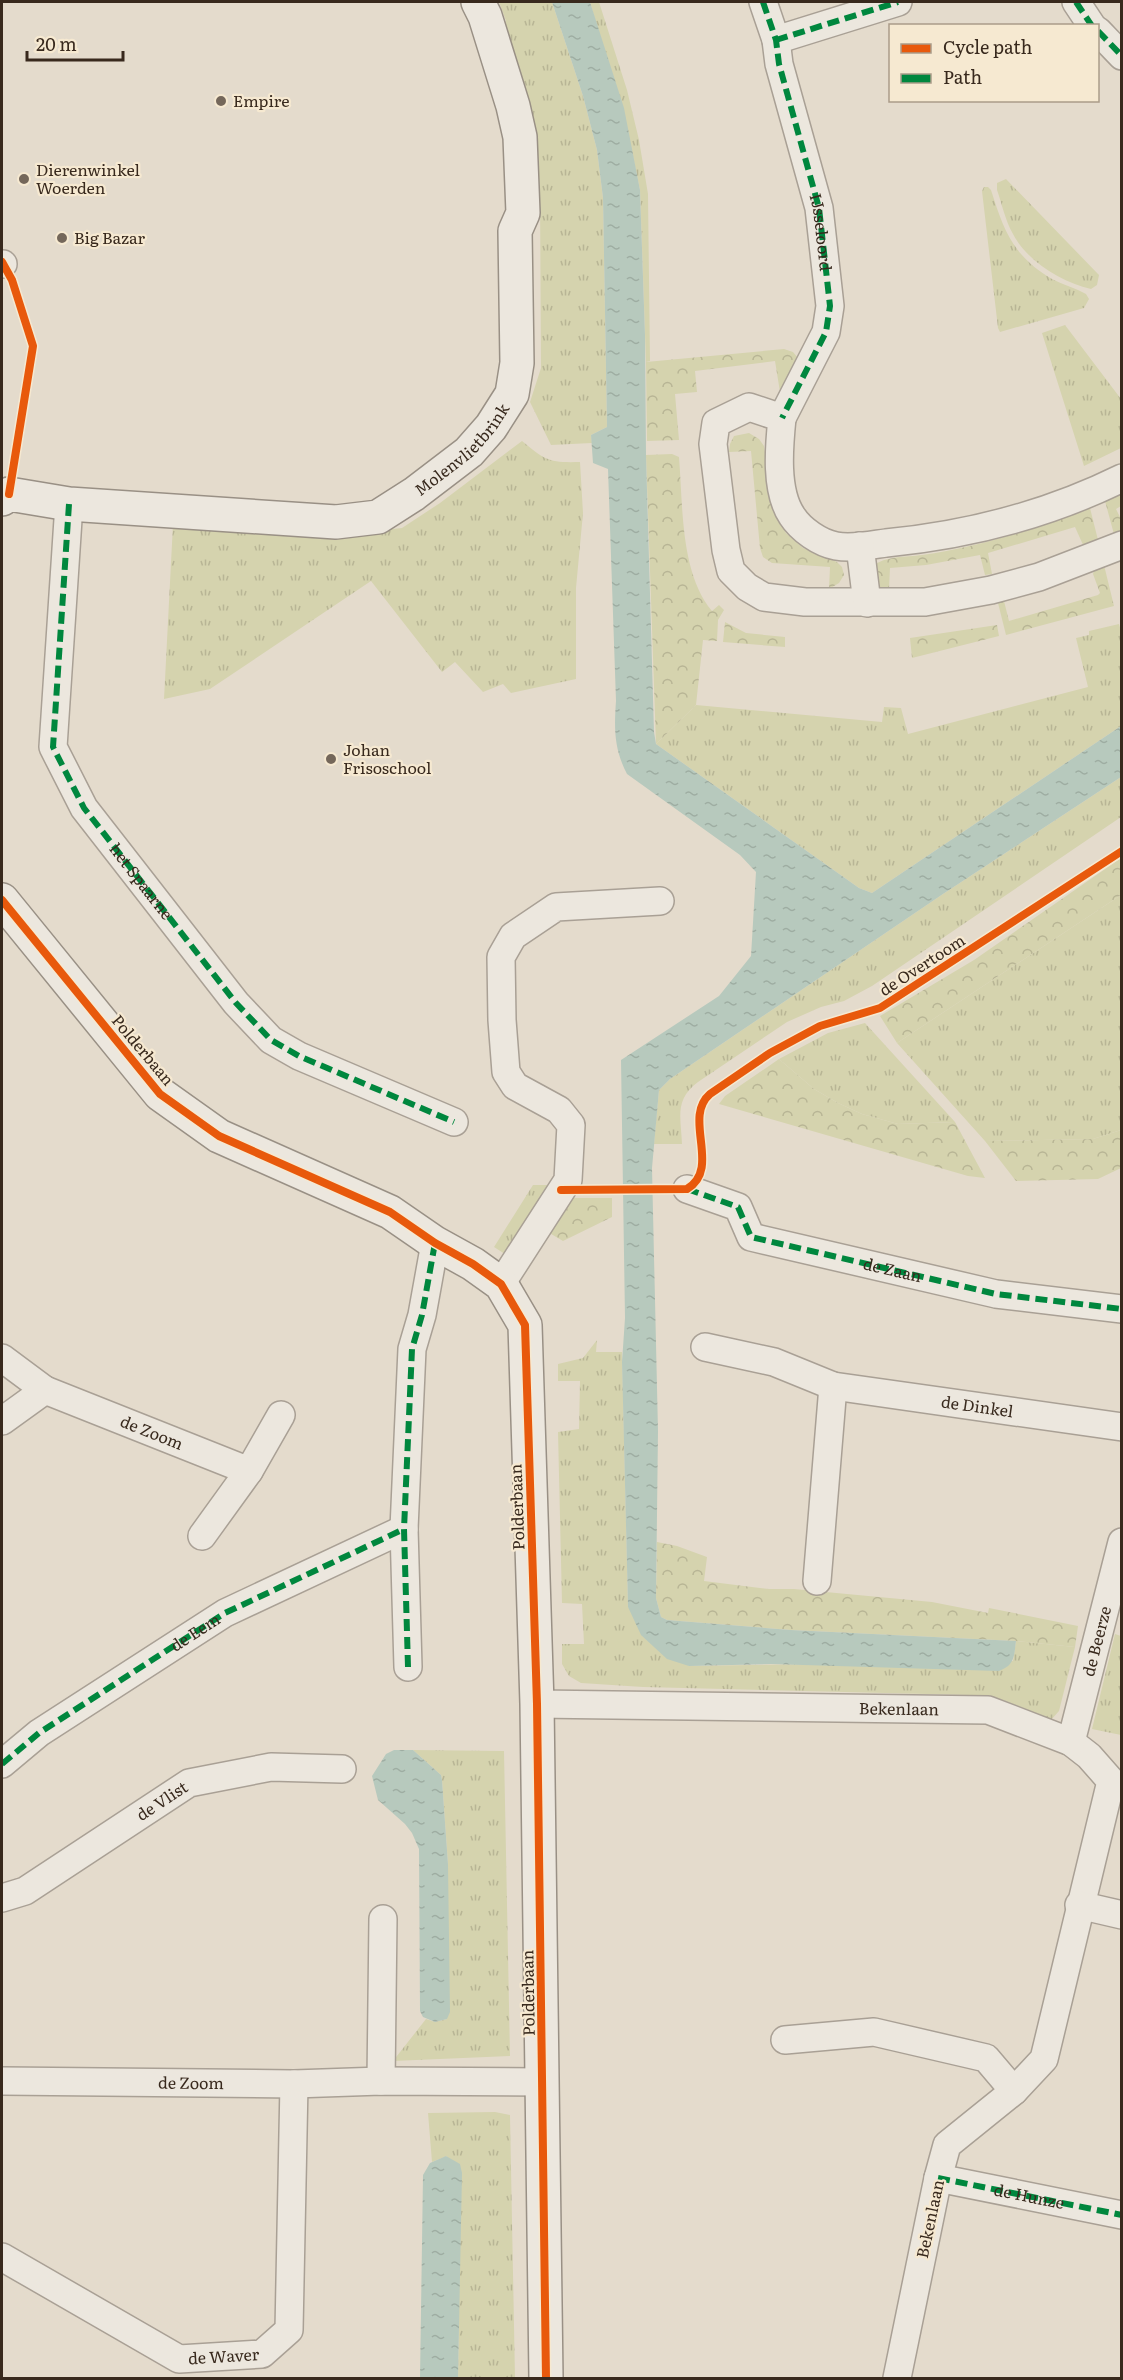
<svg xmlns="http://www.w3.org/2000/svg" width="1123" height="2380" viewBox="0 0 1123 2380" font-family="Literata,serif">
	<style>
		.grass { fill: url(#grass-tufts) }
		.forest { fill: url(#forest-crowns) }
		.water { fill: url(#water-ripples) }
		.lines { fill: none; stroke-linecap: round; stroke-linejoin: round }
		.street-casing { stroke: #a9a095; stroke-width: 30 }
		.secondary-casing { stroke: #999085; stroke-width: 36 }
		.street { stroke: #ece7de; stroke-width: 27 }
		.secondary { stroke: #ece7de; stroke-width: 33 }
		.quiet { stroke: #00873e; stroke-width: 6; stroke-dasharray: 12 6; stroke-linecap: butt }
		.cycleway-casing { stroke: #f6e9d1; stroke-width: 11 }
		.cycleway { stroke: #e8590c; stroke-width: 8 }
		.poi-dot { fill: #74675a; stroke: #f6e9d1; stroke-width: 2 }
		.labels { text-anchor: middle; stroke-width: 4.5; stroke-linejoin: round; paint-order: stroke }
		.poi-label { font-size: 16px; fill: #38291d; stroke: #f6e9d1; text-anchor: start }
		.street-label { font-size: 16px; fill: #38291d; stroke: #f6e9d1 }
	</style>
	<defs>
		<pattern id="grass-tufts" width="24" height="20" patternUnits="userSpaceOnUse" patternTransform="scale(1.5)"><rect width="24" height="20" fill="#d5d3ae"/><path d="M3 7l-1-3M5 7V3M7 7l1-3M15 17l-1-3M17 17v-4M19 17l1-3" fill="none" stroke="#b8b595"/></pattern>
		<pattern id="forest-crowns" width="20" height="18" patternUnits="userSpaceOnUse" patternTransform="scale(1.5)"><rect width="20" height="18" fill="#d5d3ae"/><path d="M2 6a3 3 0 1 1 6 0M12 15a3 3 0 1 1 6 0" fill="none" stroke="#b8b595"/></pattern>
		<pattern id="water-ripples" width="26" height="14" patternUnits="userSpaceOnUse" patternTransform="scale(1.5)"><rect width="26" height="14" fill="#b7c9bd"/><path d="M2 4q2-2 4 0t4 0M15 11q2-2 4 0t4 0" fill="none" stroke="#9eada2"/></pattern>
	</defs>
	<rect width="100%" height="100%" fill="#e4dbcc"/>
	<path class="grass" d="M499 2H552L583 96 597 150 603 198 607 427 591 435 592 443 551 445 530 402 541 368 540 193 537 149 532 111 503 23 506 21Z
		M590 2H599L627 90 639 140 648 194 650 361 646 362 640 190 632 152Z
		M1006 179 1099 275 1097 285 1091 289C1061 282 1027 261 1013 234 1005 220 1002 204 997 190V183Z
		M984 187H988L991 190C1004 231 1013 256 1052 279 1063 285 1076 288 1086 294L1089 299 1084 308 1000 332 998 328 982 191Z
		M1065 325 1121 399V448L1084 466 1042 333Z
		M522 441C545 460 549 463 580 462L583 513 576 588V679L511 693 503 684 483 692 455 662 442 672 371 581 210 689 164 699 173 524 353 533 402 528 440 503Z
		M1119 624 1121 631V726L872 893 859 888 656 744 696 705 882 722 884 707 901 708 908 734 1088 687 1076 638 1089 635V631Z
		M1121 777V817L872 986 844 1001 821 1007 787 1022 698 1082C674 1100 681 1117 682 1144H654L659 1090 670 1079 943 894Z
		M1121 895V1130L1093 1139 985 1141 897 1043Z
		M865 1023 955 1122 898 1124 862 1114 838 1103 814 1089 779 1059 828 1033Z
		M533 1185H552L508 1256 494 1247Z
		M597 1340 596 1352H622L628 1607 689 1666 1013 1661 1016 1641 1075 1647 1059 1711 1051 1720 1003 1700 968 1695 643 1687 581 1683 569 1676 562 1664V1644H584L582 1604 562 1603 558 1432 579 1429 580 1381H558V1364L583 1358Z
		M1115 1634 1121 1636V1735L1092 1729Z
		M413 1750 504 1751 510 2056 393 2061 426 2019 435 2022 447 2019 448 1864 442 1780 441 1775Z
		M495 2112 510 2115 515 2378H458L459 2318 447 2156 432 2162 428 2113Z"/>
	<path class="forest" d="M784 349 793 352 798 358 783 394 780 392 775 361 695 371 697 392 675 394 679 440 647 441 646 362Z
		M749 433 759 439 764 446 771 493 777 516 786 533 803 548 837 562 842 567 844 575 839 583 829 589 830 567 772 563 763 557 760 548 751 451 729 452 730 444 734 436Z
		M672 454 679 457C683 505 680 573 712 611L719 605 724 610 718 620 717 641 703 640 696 705 656 744 646 455Z
		M1121 493V506L1116 509 1121 519V535L1115 538 1105 501Z
		M1090 508 1099 544 1084 547 1075 527 988 553 992 574 985 575 980 555 926 565 890 568 889 589H872L873 566C885 556 906 557 922 555 980 547 1035 528 1090 508Z
		M1104 565 1114 606 1006 635 998 603 1004 601 1009 621 1098 595 1100 593 1093 574 1094 570Z
		M725 622 746 633 785 637V647L723 642Z
		M997 625 999 636 912 658 910 638Z
		M1121 858V895L897 1043 880 1016 974 960Z
		M779 1059 814 1089 838 1103 862 1114 898 1124 955 1122 985 1178 968 1176 719 1104 725 1096Z
		M1121 1130V1168L1098 1179 1016 1181 985 1141 1093 1139Z
		M568 1198H612V1217L563 1241 546 1231Z
		M657 1542 677 1546 707 1557 704 1581 769 1589H794L932 1602 988 1613 989 1608 1078 1626 1075 1647 1016 1641 791 1630 667 1620 661 1617 656 1598Z"/>
	<path class="water" d="M552 2H590L624 108 640 190 645 335 646 455 654 732 656 744 859 888 872 893 1121 726V777L943 894 670 1079 659 1090 652 1168 658 1431 656 1598 661 1617 667 1620 791 1630 1016 1641C1014 1656 1015 1665 999 1671L771 1664 689 1666 667 1659 641 1635 628 1607 622 1362 625 1318 621 1060 719 996 751 956 756 872 740 855 627 774C614 749 614 729 616 701L608 469 593 463 591 435 607 427 603 198 597 150 583 96Z
		M394 1750H413L441 1775 442 1780 448 1864 450 2012 447 2019 435 2022 423 2017 420 2011 419 1849 412 1833 405 1824 378 1800 372 1776 386 1754Z
		M446 2156 460 2164 462 2173 458 2378H420L423 2175 430 2163Z"/>
	<g class="lines">
		<g class="street-casing">
			<g id="street">
				<path id="s1" d="M763 2 776 40 779 64 819 208 830 306 826 332 782 418"/>
				<path d="M1076 2 1092 26"/>
				<path d="M1098 31 1122 56"/>
				<path d="M776 40 898 2"/>
				<path d="M2 264H3"/>
				<path d="M1122 478C1047 515 969 535 886 543 871 545 852 549 836 546 820 543 801 530 792 516 775 491 779 447 782 418L749 407 716 423 713 444 726 550 731 571 747 587 764 597 805 602H925L991 590 1039 577 1122 545"/>
				<path d="M69 504 53 747 84 808 236 1003 271 1040 299 1056 454 1122"/>
				<path d="M860 546 867 603"/>
				<path id="s2" d="M687 1189 738 1207 751 1237 996 1294 1122 1309"/>
				<path d="M501 1284 568 1180 571 1125 559 1110 515 1086 506 1072 502 1020 501 957 513 936 556 907 660 901"/>
				<path id="s3" d="M705 1347 774 1362 833 1386 1122 1427"/>
				<path d="M2 1358 45 1390"/>
				<path id="s4" d="M2 1421 45 1390 249 1471 281 1415"/>
				<path d="M202 1536 249 1471"/>
				<path d="M817 1581 833 1386"/>
				<path d="M408 1667 404 1529 412 1349 422 1315 435 1243"/>
				<path id="s5" d="M537 1704 988 1710 1071 1742 1089 1756 1111 1781 1044 2059 1014 2091 947 2145 938 2178 897 2378"/>
				<path id="s6" d="M1071 1742 1122 1542"/>
				<path d="M2 1764 39 1733 225 1613 404 1529"/>
				<path id="s7" d="M2 1898 25 1891 189 1783 271 1767 342 1769"/>
				<path d="M1079 1905 1122 1915"/>
				<path d="M785 2040 874 2032 986 2058 1014 2091"/>
				<path id="s8" d="M2 2081 294 2084 381 2081 542 2082"/>
				<path d="M381 2081 383 1919"/>
				<path id="s9" d="M938 2178 1122 2215"/>
				<path id="s10" d="M2 2257 179 2359 262 2354 289 2330 294 2084"/>
			</g>
		</g>
		<g class="secondary-casing">
			<g id="secondary">
				<path id="s11" d="M2 499 9 494 69 504 336 522 378 517 414 494 469 452 491 427 512 394 517 363 515 231 523 213 520 137 513 106 485 16 478 2"/>
				<path d="M2 900 160 1094 219 1136 390 1212 435 1243 473 1264 501 1284 525 1325 537 1704 546 2378"/>
			</g>
		</g>
		<use href="#street" class="street"/>
		<use href="#secondary" class="secondary"/>
		<g class="quiet">
			<path d="M763 2 776 40 779 64 819 208 830 306 826 332 782 418"/>
			<path d="M1076 2 1092 26"/>
			<path d="M1098 31 1122 56"/>
			<path d="M776 40 898 2"/>
			<path id="s12" d="M69 504 53 747 84 808 236 1003 271 1040 299 1056 454 1122"/>
			<path d="M687 1189 738 1207 751 1237 996 1294 1122 1309"/>
			<path d="M408 1667 404 1529 412 1349 422 1315 435 1243"/>
			<path id="s13" d="M2 1764 39 1733 225 1613 404 1529"/>
			<path d="M938 2178 1122 2215"/>
		</g>
		<g class="cycleway-casing">
			<path id="cycleway" d="M2 262 12 280 33 346 9 494
				M2 900 160 1094 219 1136 390 1212 435 1243 473 1264 501 1284 525 1325 537 1704 546 2378
				M561 1190 687 1189C722 1168 682 1118 710 1094L770 1053 820 1026 880 1008 1122 851"/>
		</g>
		<use href="#cycleway" class="cycleway"/>
	</g>
	<g class="poi-dot">
		<circle cx="221" cy="101" r="6"/>
		<circle cx="24" cy="179" r="6"/>
		<circle cx="62" cy="238" r="6"/>
		<circle cx="331" cy="759" r="6"/>
	</g>
	<g class="labels">
		<g class="poi-label">
			<text x="233" y="107">Empire</text>
			<text x="36" y="176">Dierenwinkel<tspan x="36" dy="18">Woerden</tspan></text>
			<text x="74" y="244">Big Bazar</text>
			<text x="343" y="756">Johan<tspan x="343" dy="18">Frisoschool</tspan></text>
		</g>
		<g class="street-label">
			<text dy="6" stroke="none"><textPath href="#s1" startOffset="238">IJsseloord</textPath></text>
			<text dy="6" stroke="none"><textPath href="#s11" startOffset="488">Molenvlietbrink</textPath></text>
			<text dy="6" stroke="none"><textPath href="#s12" startOffset="405">het Spaarne</textPath></text>
			<text transform="translate(922 965) rotate(-33)" y="6">de Overtoom</text>
			<text transform="translate(143 1050) rotate(50)" y="6">Polderbaan</text>
			<text dy="6" stroke="none"><textPath href="#s2" startOffset="232">de Zaan</textPath></text>
			<text dy="6" stroke="none"><textPath href="#s3" startOffset="280">de Dinkel</textPath></text>
			<text dy="6" stroke="none"><textPath href="#s4" startOffset="168">de Zoom</textPath></text>
			<text transform="translate(517 1507) rotate(-92)" y="6">Polderbaan</text>
			<text dy="6" stroke="none"><textPath href="#s13" startOffset="234">de Eem</textPath></text>
			<text dy="6" stroke="none"><textPath href="#s6" startOffset="104">de Beerze</textPath></text>
			<text dy="6" stroke="none"><textPath href="#s5" startOffset="362">Bekenlaan</textPath></text>
			<text dy="6" stroke="none"><textPath href="#s7" startOffset="188">de Vlist</textPath></text>
			<text transform="translate(528 1993) rotate(-91)" y="6">Polderbaan</text>
			<text dy="6" stroke="none"><textPath href="#s8" startOffset="189">de Zoom</textPath></text>
			<text dy="6" stroke="none"><textPath href="#s9" startOffset="93">de Hunze</textPath></text>
			<text transform="translate(930 2219) rotate(-78)" y="6">Bekenlaan</text>
			<text dy="6" stroke="none"><textPath href="#s10" startOffset="249">de Waver</textPath></text>
		</g>
	</g>
	<rect width="1123" height="2380" fill="none" stroke="#38291d" stroke-width="6"/>
	<rect x="889" y="24" width="210" height="78" fill="#f6e9d1" stroke="#aa9c89" stroke-width="1.5"/>
	<rect x="901" y="44" width="30" height="9" fill="#e8590c" stroke="#aa9c89" stroke-width="1.5"/>
	<text x="943" y="54" font-size="18" fill="#38291d">Cycle path</text>
	<rect x="901" y="74" width="30" height="9" fill="#00873e" stroke="#aa9c89" stroke-width="1.5"/>
	<text x="943" y="84" font-size="18" fill="#38291d">Path</text>
	<path d="M27 51v9h96v-9" fill="none" stroke="#38291d" stroke-width="3"/>
	<text x="36" y="51" font-size="18" fill="#38291d" stroke="#f6e9d1" stroke-width="4.5" paint-order="stroke">20 m</text>
</svg>
